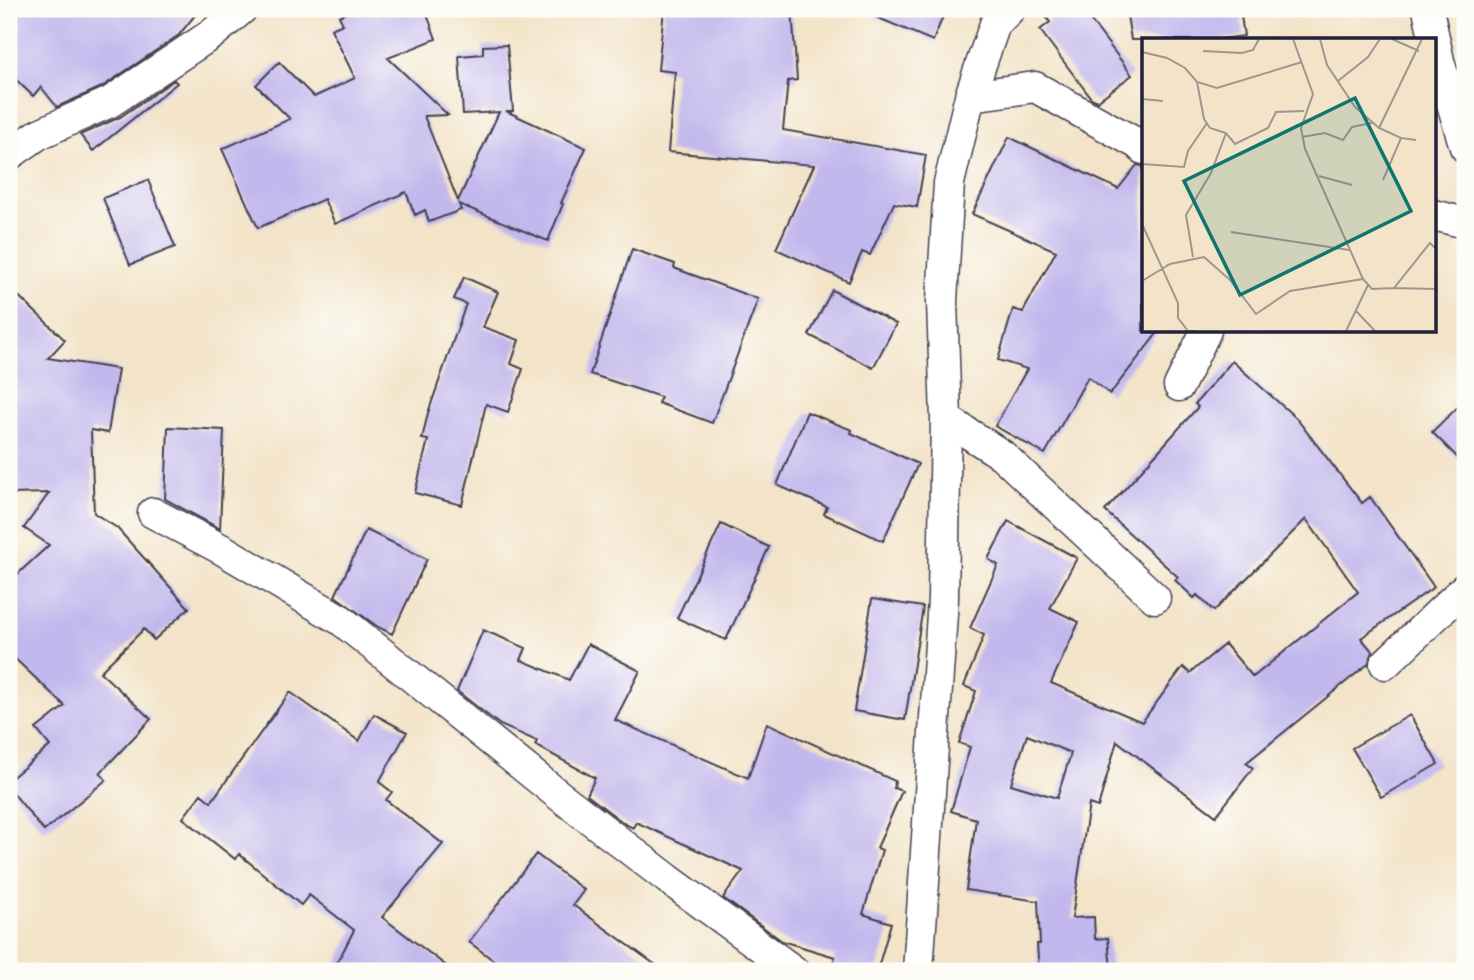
<svg xmlns="http://www.w3.org/2000/svg" width="1474" height="980" viewBox="0 0 1474 980" font-family="'IM FELL Great Primer',serif">
	<style>
		.building { fill: #c3b8ed; fill-rule: evenodd }
		.lines { fill: none; stroke-linecap: round; stroke-linejoin: round }
		.minor-casing { stroke: #413f50; stroke-width: 33 }
		.minor { stroke: #fff; stroke-width: 30 }
		.inset-road { fill: none; stroke: #9f9690; stroke-width: 2 }
		.view { fill: #0f766e; fill-opacity: 0.15; stroke: #0f766e; stroke-width: 3.5 }
		.inset-edge { fill: none; stroke: #22223b; stroke-width: 3.5 }
	</style>
	<rect width="100%" height="100%" fill="#fdfcf7"/>
	<filter id="ink" filterUnits="userSpaceOnUse"><feTurbulence type="fractalNoise" baseFrequency=".0143" numOctaves="2"/><feDisplacementMap in="SourceGraphic" scale="14" xChannelSelector="R" yChannelSelector="G"/><feConvolveMatrix kernelMatrix="1 2 1 2 8 2 1 2 1" color-interpolation-filters="sRGB"/></filter>
	<filter id="wash" filterUnits="userSpaceOnUse"><feTurbulence type="fractalNoise" baseFrequency=".00686" numOctaves="4" result="noise"/><feDisplacementMap in="SourceGraphic" scale="28" xChannelSelector="R" yChannelSelector="G"/><feGaussianBlur stdDeviation="1.57" result="paint"/><feColorMatrix in="noise" values="0 0 0 0 0 0 0 0 0 0 0 0 0 0 0 0 0 1.4 0 .05"/><feComposite in="paint" operator="in"/></filter>
	<g filter="url(#wash)">
		<rect width="100%" height="100%" fill="#f3e3c8"/>
		<g id="blocks">
			<path class="building" d="M9 9H200L179 35 102 87 57 107 41 87 33 96 9 73Z
				M354 9H425L436 39 388 58 448 115 424 116 458 201 499 112 463 114 459 56 483 54V46L507 45 513 111H506L586 148 561 203 563 204 548 241 459 204 461 210 429 222 425 210 415 215 406 192 335 224 324 199 258 228 222 149 290 119 256 85 279 62 314 97 355 78 331 29 343 24 339 16Z
				M664 9H792L797 80 788 81 783 130 926 155 917 207 894 203 870 255 862 252 849 282 776 249 814 165 668 152 675 72 658 70Z
				M857 9H946L933 41Z
				M1040 9H1082L1132 75 1097 101 1091 98 1040 30 1050 22Z
				M1126 9H1240L1244 36 1214 40H1131Z
				M174 80 177 83 93 151 80 135 120 117Z
				M1009 137 1118 189 1137 165 1143 166V331H1159L1110 394 1088 377 1045 454 995 426 1027 369 998 360 1013 309 1023 312 1056 251 972 214Z
				M148 180 175 247 130 265 103 198Z
				M632 249 675 264 674 268 758 299 712 423 658 403 661 397 590 374Z
				M464 277 498 292 483 327 519 340 511 364 523 369 508 412 486 404 462 505 415 493 428 440 422 439 428 413 466 304 454 299Z
				M9 287 65 340 48 358 118 369 108 433 91 430 94 513 117 528 189 608 154 640 144 629 100 672 151 719 100 773 106 780 44 831 9 788V780L50 746 36 729 65 706 9 653V582L49 545 24 528 49 493 9 494Z
				M832 290 896 324 873 368 809 335Z
				M1232 361 1296 418 1362 503 1370 497 1434 587 1361 638 1373 652 1368 664 1246 763 1253 768 1216 816 1117 741 1098 807 1089 804 1072 918 1094 917 1095 939 1108 938 1111 971H1039L1037 944H1040L1038 901 966 890 976 819 951 811 970 747 959 743 976 691 964 686 984 635 970 628 998 565 988 559 1008 521 1077 558 1050 608 1079 622 1051 683 1142 722 1183 667 1190 673 1225 644 1253 677 1358 592 1306 519 1214 611 1197 595 1194 598 1175 580 1178 577 1105 511 1198 407 1195 404ZM1027 735 1071 753 1057 798 1011 784Z
				M1465 400V465L1432 432Z
				M807 412 852 430 851 433 918 464 883 541 824 514 827 507 777 485Z
				M168 427 224 430 220 529 165 499Z
				M721 524 769 547 726 640 677 618Z
				M366 530 427 559 392 634 378 627 335 596Z
				M872 599 923 607 905 720 854 711Z
				M483 630 526 648 521 660 569 680 588 644 640 671 615 720 748 778 767 723 895 781 894 788 902 791 877 848 882 850 863 914 891 923 877 971H830L835 957 782 941 723 898 743 871 636 822 633 828 625 824 587 795 595 778 535 745 537 741 500 725 457 691Z
				M290 692 359 741 374 714 407 732 379 782 392 792 386 800 443 844 382 917 453 971H333L354 930 309 895 301 905 239 854 235 859 183 818 201 794 211 802Z
				M1410 715 1438 764 1381 797 1352 748Z
				M536 854 584 890 573 905 664 971H508L469 942Z"/>
		</g>
	</g>
	<g filter="url(#ink)">
		<use href="#blocks" fill-opacity="0" stroke="#413f50" stroke-width="2"/>
		<g class="lines">
			<g class="minor-casing">
				<path id="minor" d="M1428 9 1439 61 1465 147
					M970 96 1035 87 1138 144 1143 149
					M9 155 39 134 110 102 212 34 242 9
					M1434 215 1465 223
					M1179 386 1206 331
					M946 419 1002 455 1155 598
					M153 513 223 550 341 620 556 793 668 879 794 971
					M1385 664 1465 588
					M918 971 943 599 946 419 942 301 949 183 970 96 995 24 1010 9"/>
			</g>
			<use href="#minor" class="minor"/>
		</g>
	</g>
	<g transform="translate(1142 38)">
		<rect width="294" height="294" fill="#f3e3c8"/>
		<path class="inset-road" d="M151 1 171 56 159 90 163 111 221 241 230 251 252 250 288 205 294 211M178 1 185 27 213 69 237 90 259 100M250 1 277 13M61 13 100 15 111 12 117 1M0 14 25 20 43 30 55 44 75 50 160 24M196 43 226 19 238 1M55 44 62 81 68 90 84 95 93 106 126 90 134 74 162 73M0 61 21 63M237 90 280 1M160 99 183 95 201 102 210 89 230 85M0 126 42 129 46 113 65 85M177 138 210 147M241 142 259 100 274 102M0 186 36 265V280L46 293H54M89 194 207 212M51 219 44 177 69 135 84 95M0 243 28 226 62 219 88 242 114 276 148 253 221 241M252 250 294 251M214 273 233 293M204 293 226 247"/>
		<path class="view" d="M213 60 269 173 98 257 42 143Z"/>
		<rect width="294" height="294" class="inset-edge"/>
	</g>
	<rect width="1474" height="980" fill="none" stroke="#fdfcf7" stroke-width="35"/>
</svg>
